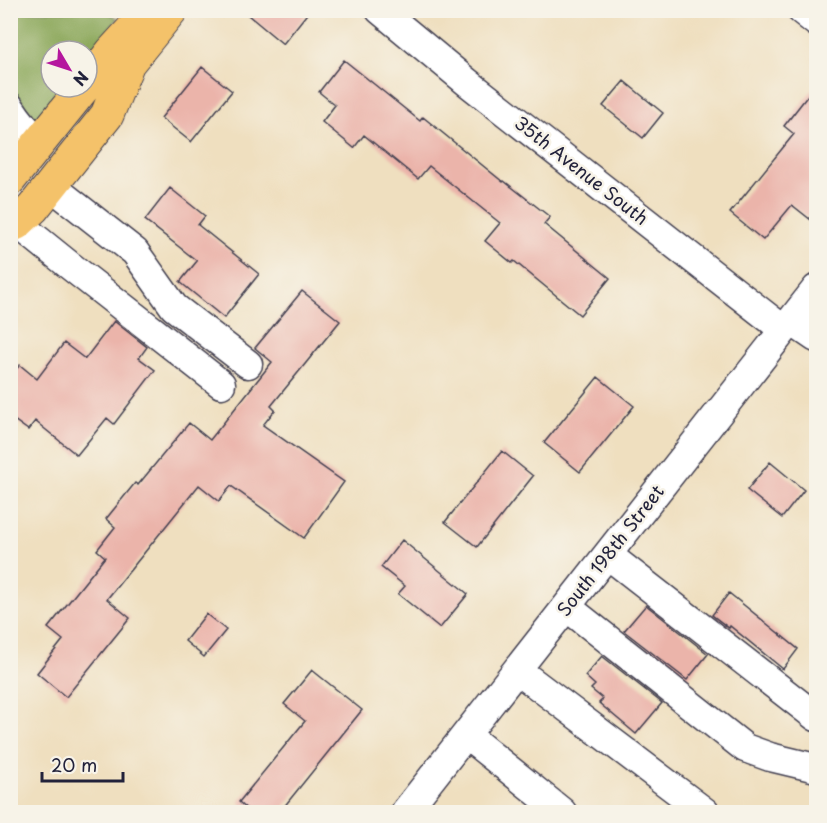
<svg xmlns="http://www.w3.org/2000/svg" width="827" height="823" viewBox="0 0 827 823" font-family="'Playpen Sans',sans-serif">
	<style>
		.forest { fill: #8ca85b; stroke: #57654b; stroke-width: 1.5 }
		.building { fill: #ebb4aa }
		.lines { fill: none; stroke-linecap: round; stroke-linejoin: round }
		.minor-casing { stroke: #413e4f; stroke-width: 31 }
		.major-casing { stroke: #413e4f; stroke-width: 35 }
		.minor { stroke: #fff; stroke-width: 28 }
		.major { stroke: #f4c26a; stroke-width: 33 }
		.labels { text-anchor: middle; stroke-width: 5; stroke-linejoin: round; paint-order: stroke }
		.street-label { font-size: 18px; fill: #22223b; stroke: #f7f3e8 }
	</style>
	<rect width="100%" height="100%" fill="#f7f3e8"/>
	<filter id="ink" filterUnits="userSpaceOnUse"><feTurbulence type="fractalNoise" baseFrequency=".0167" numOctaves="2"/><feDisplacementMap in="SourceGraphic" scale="12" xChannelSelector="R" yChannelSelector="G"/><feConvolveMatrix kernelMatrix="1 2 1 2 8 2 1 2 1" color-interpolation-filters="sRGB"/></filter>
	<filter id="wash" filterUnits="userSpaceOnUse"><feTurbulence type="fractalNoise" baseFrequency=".008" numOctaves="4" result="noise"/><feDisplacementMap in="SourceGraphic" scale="24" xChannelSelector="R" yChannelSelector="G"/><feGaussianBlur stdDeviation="1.35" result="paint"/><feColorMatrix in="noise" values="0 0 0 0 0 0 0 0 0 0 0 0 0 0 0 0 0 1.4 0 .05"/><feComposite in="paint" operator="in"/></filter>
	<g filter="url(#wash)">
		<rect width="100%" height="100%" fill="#efdfbf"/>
		<path class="forest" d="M11 11H107L118 19 87 58V51H51V87H63L11 152Z"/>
		<g id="blocks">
			<path class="building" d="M242 10H310L283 44Z
				M344 60 420 121 423 117 503 182 504 181 550 217 544 224 610 278 580 315 514 261 512 263 485 241 500 223 429 166 418 179 364 135 354 148 322 122 335 105 319 92Z
				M202 67 232 91 191 142 161 118Z
				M624 81 663 113 643 138 603 106Z
				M816 85V224L792 205 763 240 730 213 794 134 784 126Z
				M170 188 205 216 198 225 259 274 224 318 180 282 197 261 145 220Z
				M302 291 340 321 271 406 275 410 263 425 344 482 304 538 231 486 219 501 199 485 107 599 130 618 66 697 37 673 63 640 48 628 105 557 97 550 115 527 106 519 135 483 138 485 189 423 210 440 272 362 255 348Z
				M114 321 147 347 139 358 155 370 114 424 107 418 77 455 35 421 28 430 10 417V376L20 365 37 379 64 343 85 359Z
				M598 377 634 406 580 472 544 443Z
				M502 451 533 476 477 547 445 522Z
				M770 462 804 490 782 518 747 490Z
				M402 540 468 594 440 628 398 594 405 586 381 567Z
				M729 593 798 649 783 669 730 626 729 628 712 615Z
				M646 605 708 654 687 680 624 631Z
				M206 614 226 630 204 657 185 641Z
				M602 656 662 703 636 734 599 703 603 699 591 689 595 685 585 676Z
				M312 670 362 710 279 813H251L239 802 305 721 284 704Z"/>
		</g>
	</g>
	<g filter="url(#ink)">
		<use href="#blocks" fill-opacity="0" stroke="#413e4f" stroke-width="1.5"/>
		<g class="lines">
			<g class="minor-casing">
				<path id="minor" d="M380 10 467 82 784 330
					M801 10 816 22
					M10 107C19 121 28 132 40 143
					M51 186 135 252 174 307 248 364
					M17 223 69 265 221 384
					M791 321 816 338
					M608 555 816 717
					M567 607 745 748 770 757 816 768
					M517 670 705 812
					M466 735 562 812
					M405 812 816 289"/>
			</g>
			<g class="major-casing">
				<path id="major" d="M87 84 112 52 134 28
					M10 179 84 87
					M10 226 17 223 33 208 107 115 128 63 171 10"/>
			</g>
			<use href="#minor" class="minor"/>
			<use href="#major" class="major"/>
		</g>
	</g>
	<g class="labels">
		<g class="street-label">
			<text transform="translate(581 171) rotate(38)" y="6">35th Avenue South</text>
			<text transform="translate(611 551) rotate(-52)" y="6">South 198th Street</text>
		</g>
	</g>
	<rect width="827" height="823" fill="none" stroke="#f7f3e8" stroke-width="36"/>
	<g transform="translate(69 69) rotate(129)"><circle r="28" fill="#f7f3e8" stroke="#a29fa3" stroke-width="1.5"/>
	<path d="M0-4.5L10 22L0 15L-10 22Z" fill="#b5179e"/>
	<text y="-9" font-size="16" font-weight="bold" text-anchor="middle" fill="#22223b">N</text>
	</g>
	<path d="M42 772v9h81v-9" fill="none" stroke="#22223b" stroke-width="3"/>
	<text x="51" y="772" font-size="18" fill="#22223b" stroke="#f7f3e8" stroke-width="4.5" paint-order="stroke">20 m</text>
</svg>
